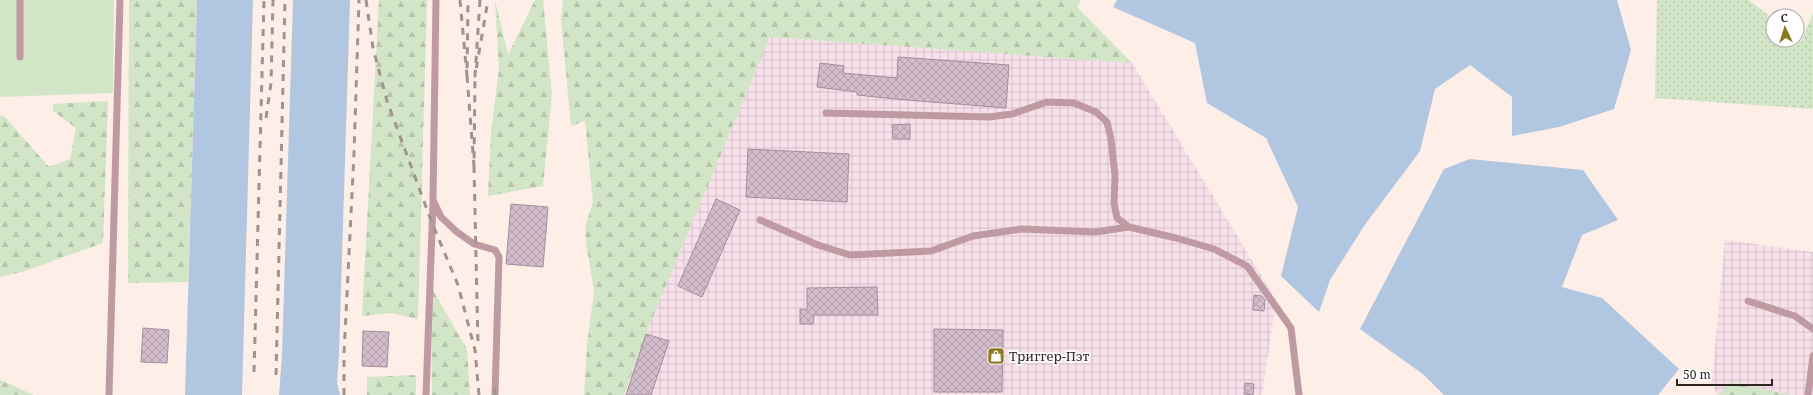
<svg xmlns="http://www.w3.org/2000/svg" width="1813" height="395" viewBox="0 0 1813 395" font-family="'Noto Serif',serif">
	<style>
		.industrial { fill: url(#industrial-grid) }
		.grass { fill: url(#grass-dots) }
		.forest { fill: url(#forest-firs) }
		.garden { fill: #d2e5c7 }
		.water { fill: #b1c6e1 }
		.building { fill: url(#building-cross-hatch); stroke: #a28e9c }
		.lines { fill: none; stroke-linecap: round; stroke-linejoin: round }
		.service { stroke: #c09aa3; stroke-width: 7 }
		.rail { stroke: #a0938e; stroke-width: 3; stroke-dasharray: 7 7; stroke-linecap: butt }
		.labels { text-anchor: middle; stroke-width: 3.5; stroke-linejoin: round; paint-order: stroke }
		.poi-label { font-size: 13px; fill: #2e2521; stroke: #fff; text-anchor: start }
	</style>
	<defs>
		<pattern id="industrial-grid" width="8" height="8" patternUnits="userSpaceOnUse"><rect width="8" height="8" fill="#f8e0ea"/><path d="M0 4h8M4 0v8" fill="none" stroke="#d5c0c8"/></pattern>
		<pattern id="grass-dots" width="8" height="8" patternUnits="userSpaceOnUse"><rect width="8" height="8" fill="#d2e5c7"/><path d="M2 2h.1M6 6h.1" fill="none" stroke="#b5c4ab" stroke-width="1.8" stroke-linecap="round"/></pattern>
		<pattern id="forest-firs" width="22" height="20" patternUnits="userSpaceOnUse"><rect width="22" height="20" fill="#d2e5c7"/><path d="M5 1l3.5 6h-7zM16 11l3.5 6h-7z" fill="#b5c4ab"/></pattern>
		<pattern id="building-cross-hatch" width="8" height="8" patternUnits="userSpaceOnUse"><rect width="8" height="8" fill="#d2bccb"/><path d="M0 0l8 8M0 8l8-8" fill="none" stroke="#b5a1ae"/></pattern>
	</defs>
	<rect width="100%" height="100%" fill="#fdeee7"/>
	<path class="industrial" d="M770 37 1132 63 1276 300 1262 395H625L652 319Z
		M1725 240 1813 252V395H1717L1712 381Z"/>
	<path class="grass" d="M1657 0H1749L1773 19V40H1797V38L1801 42 1813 13V109L1655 98Z"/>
	<path class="forest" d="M129 0H197L188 282 128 283Z
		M379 0H427L418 319 391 313 362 316Z
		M495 0 508 55 535 0H543L552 94 543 186 488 196 491 132 499 69Z
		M563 0H1081L1077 7 1132 63 770 37 652 319 624 395H584L587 344 594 292 586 242 585 227 593 202 585 121 571 126 561 20Z
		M108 101 103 243 22 272 0 277V115L5 117 49 167 70 159 76 128 53 111V104Z
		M431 287 467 349 470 395H432Z
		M416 375V395H367V377Z
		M0 380 34 395H0Z
		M1731 382 1792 395H1719Z"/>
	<path class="garden" d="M0 0H114L113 93 0 97Z"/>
	<path class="water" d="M197 0H253L242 395H185Z
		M293 0H350L339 354 337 383 340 395H279L282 355Z
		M1117 0H1617L1631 50 1614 109 1559 127 1512 136V97L1470 65 1435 89 1420 151 1364 226 1330 280 1319 312 1281 276 1298 207 1266 138 1207 103 1195 43 1113 7Z
		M1470 159 1583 170 1618 220 1582 235 1562 287 1602 298 1679 369 1658 395H1444L1424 375 1360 329 1444 169Z"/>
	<path class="building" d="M898 57 1009 65 1006 108 895 99 857 95V92L817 87 820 63 844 66 843 73 897 78Z
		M910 124V139H893L892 125Z
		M748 149 849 154 847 202 746 197Z
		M716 199 740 210 702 297 678 286Z
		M511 204 548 207 543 267 506 264Z
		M877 287 878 315H814L813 324H800V309L807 310V288Z
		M1254 295 1262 296 1265 300 1264 311 1253 310Z
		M143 328 169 330 167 363 141 362Z
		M934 329 1003 330 1002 392H934Z
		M363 331 389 332 387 367 362 366Z
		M646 334 669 341 651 395H626Z
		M1245 383 1254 384 1253 395 1244 394Z"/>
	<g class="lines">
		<path class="service" d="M436 0 433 200 441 217 457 232 474 244 495 250 499 257 495 395
			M20 57V0
			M826 113 989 117 1012 114 1047 102 1074 103 1096 112 1107 122 1111 139 1115 175 1114 203 1117 218 1129 227 1176 238 1214 249 1247 266 1291 328 1299 395
			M760 220 818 245 850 255 931 251 973 236 1022 229 1095 232 1129 227
			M1748 301 1795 316 1813 329
			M109 395 120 0
			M426 395 433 202
			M1808 395 1813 356"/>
		<path class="rail" d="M366 0 373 48 387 101 432 223 458 285 475 350 479 395
			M460 0 467 76 468 0
			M480 0 475 76 488 0
			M467 76 474 166 475 76
			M266 118 271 83 273 0
			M474 166 478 346
			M254 372 264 0
			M276 375 285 0
			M344 395V354L354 154 359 0
			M495 395V385"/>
	</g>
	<defs>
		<g id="shop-square" transform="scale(0.9)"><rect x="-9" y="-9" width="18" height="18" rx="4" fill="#8c791e" stroke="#fff"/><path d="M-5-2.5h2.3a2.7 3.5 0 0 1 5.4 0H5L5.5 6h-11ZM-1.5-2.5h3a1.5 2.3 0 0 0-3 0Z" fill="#fff"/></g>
	</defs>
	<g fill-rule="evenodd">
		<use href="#shop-square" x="996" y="356"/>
	</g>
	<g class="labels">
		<g class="poi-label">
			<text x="1009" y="361">Триггер-Пэт</text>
		</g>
	</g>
	<g transform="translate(1785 28) rotate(356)"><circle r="19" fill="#ffffff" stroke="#aba8a6"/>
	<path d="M0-3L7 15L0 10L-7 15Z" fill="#8c791e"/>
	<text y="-6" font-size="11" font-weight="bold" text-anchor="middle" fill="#2e2521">С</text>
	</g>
	<path d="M1677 379v6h95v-6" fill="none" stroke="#2e2521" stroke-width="2"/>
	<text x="1683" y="379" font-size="12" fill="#2e2521" stroke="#ffffff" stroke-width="3" paint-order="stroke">50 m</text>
</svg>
